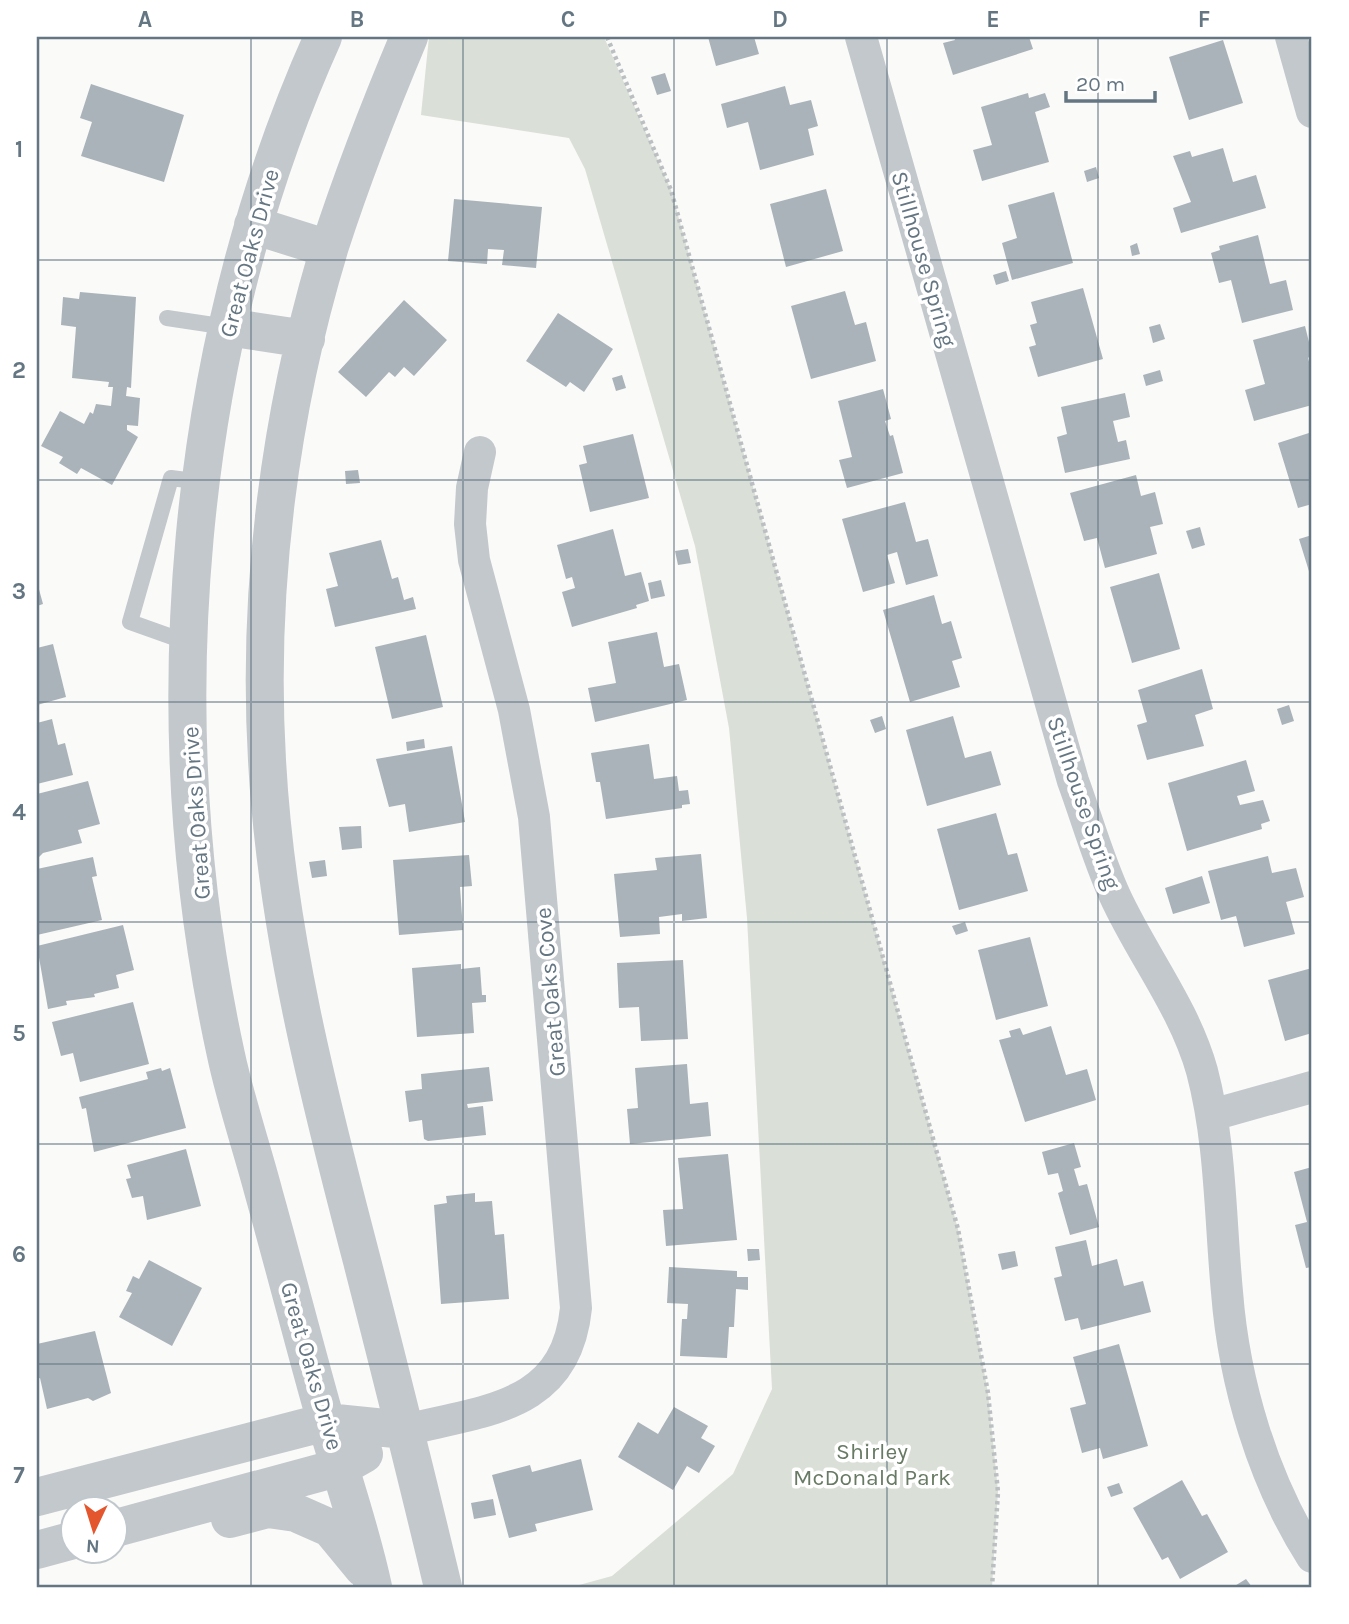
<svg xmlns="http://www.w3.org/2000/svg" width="1349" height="1624" viewBox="0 0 1349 1624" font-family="Karla,sans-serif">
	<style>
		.green { fill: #dadfd7 }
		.building { fill: #aab3b9 }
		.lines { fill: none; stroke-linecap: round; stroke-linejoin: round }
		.path { stroke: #bbbfc2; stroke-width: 4.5; stroke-dasharray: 3.5 3.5; stroke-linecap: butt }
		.service { stroke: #c3c8cc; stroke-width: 16 }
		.minor { stroke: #c3c8cc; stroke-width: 32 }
		.tertiary { stroke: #c3c8cc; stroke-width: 38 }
		.grid { fill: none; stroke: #657683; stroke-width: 2; stroke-opacity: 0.55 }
		.labels { text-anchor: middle; stroke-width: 7; stroke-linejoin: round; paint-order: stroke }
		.street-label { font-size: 23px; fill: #657683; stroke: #fff }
		.park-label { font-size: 23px; fill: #687a64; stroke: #fff }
		.neatline { fill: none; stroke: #657683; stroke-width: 2.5 }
		.grid-label { font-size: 23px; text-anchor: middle; font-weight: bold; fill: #657683 }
	</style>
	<rect width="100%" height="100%" fill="#fafaf8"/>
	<path class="green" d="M429 37H604L671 190 958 1229 988 1393 998 1491 992 1587H572L612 1576 733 1474 772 1389 747 918 729 728 695 546 585 169 569 138 421 115Z"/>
	<path class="building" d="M708 37H754L759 54 716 66Z
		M954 37H1029L1033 49 953 75 943 43 955 40Z
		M1223 40 1243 103 1189 120 1169 57Z
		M665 73 671 91 657 95 651 77Z
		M91 84 184 115 164 182 81 156 92 122 80 118Z
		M785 86 790 105 811 100 818 126 808 129 814 155 760 170 748 122 727 128 721 104Z
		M1028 93 1029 98 1045 93 1050 107 1035 112 1049 162 982 181 973 150 992 145 981 107Z
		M1223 148 1233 182 1256 175 1266 208 1181 233 1173 208 1191 202 1173 156 1190 151 1192 157Z
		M1096 167 1099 178 1087 182 1084 171Z
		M826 189 843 251 786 267 770 204Z
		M1054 192 1073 263 1012 280 1002 243 1017 238 1008 205Z
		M454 199 542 207 536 268 502 265 504 250 488 249 487 264 448 261Z
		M1258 235 1270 284 1286 280 1293 310 1242 323 1231 280 1219 283 1211 253 1220 250 1219 246Z
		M1137 243 1140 254 1132 256 1130 246Z
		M1006 271 1009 281 996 285 993 275Z
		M1083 288 1103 359 1038 377 1029 347 1036 345 1030 325 1037 323 1031 302Z
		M845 291 855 325 866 322 876 361 811 379 791 306Z
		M80 292 136 297 131 388 127 387 126 396 140 398 138 426 127 425V430L138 437 112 485 81 468 77 474 59 463 63 457 41 446 60 411 84 424 90 412 93 414 96 404 111 406 113 387H108L109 382 72 378 76 327 61 325 63 297 79 299Z
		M404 300 447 340 414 376 404 367 395 377 389 372 366 397 338 372Z
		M558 313 613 349 584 392 570 382 566 387 526 361Z
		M1160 324 1165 339 1153 343 1149 327Z
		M1305 326 1312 354 1308 358 1312 373V405L1254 421 1245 390 1265 384 1253 340Z
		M1160 370 1163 381 1146 386 1143 375Z
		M622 375 626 388 616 391 612 378Z
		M883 389 891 419 885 421 890 436 893 435 903 473 847 488 839 460 852 457 838 401Z
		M1125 393 1130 417 1113 421 1118 442 1126 440 1130 459 1065 473 1057 437 1067 434 1061 407Z
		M1312 432V504L1298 508 1278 443Z
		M633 434 649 498 590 512 579 465 587 463 583 446Z
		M358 470 360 483 346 484 345 471Z
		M1136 475 1141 496 1155 492 1163 524 1150 527 1157 554 1105 568 1097 538 1084 541 1070 493Z
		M905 502 916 542 928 539 938 576 906 585 897 552 887 555 895 583 863 592 842 519Z
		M1200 527 1205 545 1192 549 1186 531Z
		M613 529 625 576 641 572 649 601 636 605 637 608 572 627 562 592 575 588 572 577 566 579 557 545Z
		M1312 535V581L1299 539Z
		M381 540 392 579 398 577 404 600 413 597 416 609 335 627 326 589 338 586 329 553Z
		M688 549 691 563 678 565 675 551Z
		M1159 573 1180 649 1132 663 1110 587Z
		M661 580 665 596 651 599 648 583Z
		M37 582 43 604 37 606Z
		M934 595 942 624 951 621 962 658 952 661 960 687 910 702 883 610Z
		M657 632 664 667 679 664 687 700 595 722 588 688 616 683 608 642Z
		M426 635 443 707 392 719 375 647Z
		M53 644 66 697 37 705V648Z
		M1202 669 1213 709 1195 715 1204 746 1147 760 1137 725 1147 722 1138 690Z
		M1289 705 1294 721 1282 725 1277 709Z
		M882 716 886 729 875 733 870 720Z
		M953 716 965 758 991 751 1001 785 927 806 906 730Z
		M52 719 58 745 65 743 73 775 37 784V723Z
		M424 739 425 748 407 751 406 742Z
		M649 744 654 779 677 776 679 791 688 790 690 804 682 805V808L606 819 600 782H596L591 753Z
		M452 746 465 822 409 832 405 804 389 807 376 759Z
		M1246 760 1255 791 1237 796 1240 805 1263 800 1270 821 1261 824 1262 829 1187 851 1168 783Z
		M88 781 100 824 78 830 82 843 43 853 37 859V794Z
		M996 813 1008 855 1017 853 1028 891 959 910 937 829Z
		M361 826 362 848 342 850 339 827Z
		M701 854 707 918 682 921V914L659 917 660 934 620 937 614 874 657 870 655 858Z
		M469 855 472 886 460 887 463 930 399 935 393 860Z
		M1268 856 1272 873 1296 868 1304 897 1286 902 1295 934 1244 947 1236 916 1221 920 1208 871Z
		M93 857 97 876 92 877 102 920 37 935V869Z
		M325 860 327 876 312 878 309 862Z
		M1202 876 1210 903 1173 914 1165 888Z
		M965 922 968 931 956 935 952 926Z
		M123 925 134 970 116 975 119 988 94 994 95 997 66 1001 67 1005 48 1009 37 946Z
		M1030 937 1048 1006 996 1020 978 950Z
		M683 960 688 1039 641 1041 639 1007 619 1008 617 963Z
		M461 964V969L480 967 482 995H486V1002L472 1003 474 1033 417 1037 412 968Z
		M1312 968V1033L1285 1041 1268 980Z
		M133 1002 149 1064 80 1082 73 1053 61 1056 52 1022Z
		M1051 1026 1066 1075 1087 1069 1096 1100 1025 1122 999 1040 1011 1037 1009 1031 1020 1028 1023 1035Z
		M687 1064 690 1104 708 1102 711 1136 630 1144 627 1109 638 1108 635 1068Z
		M489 1067 493 1101 467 1104 468 1108 483 1106 486 1135 428 1141 424 1139 422 1120 409 1122 405 1091 422 1089 421 1074Z
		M161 1068 162 1071 170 1068 186 1128 94 1152 86 1108 82 1109 79 1097 148 1079 146 1072Z
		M1074 1143 1081 1167 1074 1169 1079 1186 1087 1184 1099 1227 1070 1235 1058 1193 1063 1191 1058 1173 1048 1175 1042 1152Z
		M186 1149 201 1206 147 1220 143 1196 132 1198 126 1179 131 1178 127 1165Z
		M728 1154 737 1240 666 1246 663 1210 683 1209 678 1158Z
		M1312 1167V1267L1306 1268 1295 1225 1307 1222 1294 1172Z
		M475 1193V1202L492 1201 495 1235 504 1234 509 1299 441 1304 434 1205 447 1203 446 1196Z
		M1086 1240 1092 1266 1117 1259 1124 1286 1143 1281 1151 1312 1081 1330 1078 1318 1065 1321 1054 1278 1062 1276 1055 1247Z
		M747 1249H759L760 1260 748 1261Z
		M1015 1251 1018 1266 1002 1270 998 1254Z
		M149 1260 202 1288 172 1346 119 1317 132 1293 126 1291 133 1276 139 1279Z
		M669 1267 737 1271V1277H748V1290L736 1289 734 1327H729L727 1358 680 1356 682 1319H687L688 1304 667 1303Z
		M95 1331 111 1393 93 1401 88 1398 47 1409 40 1378 37 1379V1344Z
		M1119 1344 1148 1446 1103 1459 1100 1448 1082 1453 1070 1408 1086 1404 1073 1357Z
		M674 1407 708 1426 701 1438 715 1446 699 1473 687 1466 673 1490 618 1457 638 1422 658 1434Z
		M581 1459 593 1510 535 1524 537 1531 509 1538 492 1475 530 1465 532 1472Z
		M1182 1480 1202 1516 1207 1514 1228 1552 1180 1579 1168 1557 1162 1560 1133 1508Z
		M1119 1483 1123 1493 1111 1497 1107 1487Z
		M493 1499 496 1515 474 1519 471 1503Z
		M1246 1579 1252 1587H1233Z"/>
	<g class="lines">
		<path class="path" d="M607 37 671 190 958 1229 988 1393 998 1492 992 1587"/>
		<path class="service" d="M167 318 227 327
			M189 643 130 622 171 478 202 482"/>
		<path class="minor" d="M861 37 1073 781C1087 819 1098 859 1115 896 1142 955 1184 1007 1202 1071 1221 1143 1220 1218 1227 1292 1234 1383 1263 1480 1312 1557
			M1291 37 1312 112
			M1212 1115 1312 1087
			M405 1430C486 1410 566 1408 576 1308L534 817 514 710 474 560 470 524 472 488 480 452"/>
		<path class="tertiary" d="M323 37C183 349 153 721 226 1055 236 1102 252 1148 264 1194 285 1269 304 1344 325 1418 341 1474 361 1530 373 1587
			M409 37C380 106 353 175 330 246 280 410 257 588 267 760 276 930 319 1097 362 1261 390 1370 417 1478 443 1587
			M253 225 329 249
			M227 327 306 339
			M37 1497 326 1422 405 1430
			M230 1519 268 1509 296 1513 330 1528 363 1568
			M116 1528 341 1467 364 1454
			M37 1550 74 1540"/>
	</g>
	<path class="grid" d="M251 37V1587M463 37V1587M674 37V1587M887 37V1587M1098 37V1587M37 260H1312M37 480H1312M37 702H1312M37 922H1312M37 1144H1312M37 1364H1312"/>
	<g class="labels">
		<g class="street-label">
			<text transform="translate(249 253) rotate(-75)" y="8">Great Oaks Drive</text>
			<text transform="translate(924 259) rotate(74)" y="8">Stillhouse Spring</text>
			<text transform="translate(1084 803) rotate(71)" y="8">Stillhouse Spring</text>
			<text transform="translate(196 813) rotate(-94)" y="8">Great Oaks Drive</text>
			<text transform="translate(550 992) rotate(-95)" y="8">Great Oaks Cove</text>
			<text transform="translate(312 1366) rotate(74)" y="8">Great Oaks Drive</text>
		</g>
		<g class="park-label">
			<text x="872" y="1459">Shirley<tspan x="872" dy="26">McDonald Park</tspan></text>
		</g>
	</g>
	<rect width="1349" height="1624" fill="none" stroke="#ffffff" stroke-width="77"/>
	<g transform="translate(94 1530) rotate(184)"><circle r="33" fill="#ffffff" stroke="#c1c8cd" stroke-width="2"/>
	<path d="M0-5L12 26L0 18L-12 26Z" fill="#e4572e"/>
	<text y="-10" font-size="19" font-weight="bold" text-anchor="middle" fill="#657683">N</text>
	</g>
	<path d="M1066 91v10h89v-10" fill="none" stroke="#657683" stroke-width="3.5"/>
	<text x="1076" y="91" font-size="21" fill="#657683" stroke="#ffffff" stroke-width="5" paint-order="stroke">20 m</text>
	<rect x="38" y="38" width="1272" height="1548" class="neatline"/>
	<g class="grid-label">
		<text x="145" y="27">A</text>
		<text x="357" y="27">B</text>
		<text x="568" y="27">C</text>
		<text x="780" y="27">D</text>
		<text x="993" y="27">E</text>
		<text x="1204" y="27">F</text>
		<text x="19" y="157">1</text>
		<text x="19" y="378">2</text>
		<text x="19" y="599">3</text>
		<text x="19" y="820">4</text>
		<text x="19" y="1041">5</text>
		<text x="19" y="1262">6</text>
		<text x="19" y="1483">7</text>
	</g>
</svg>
